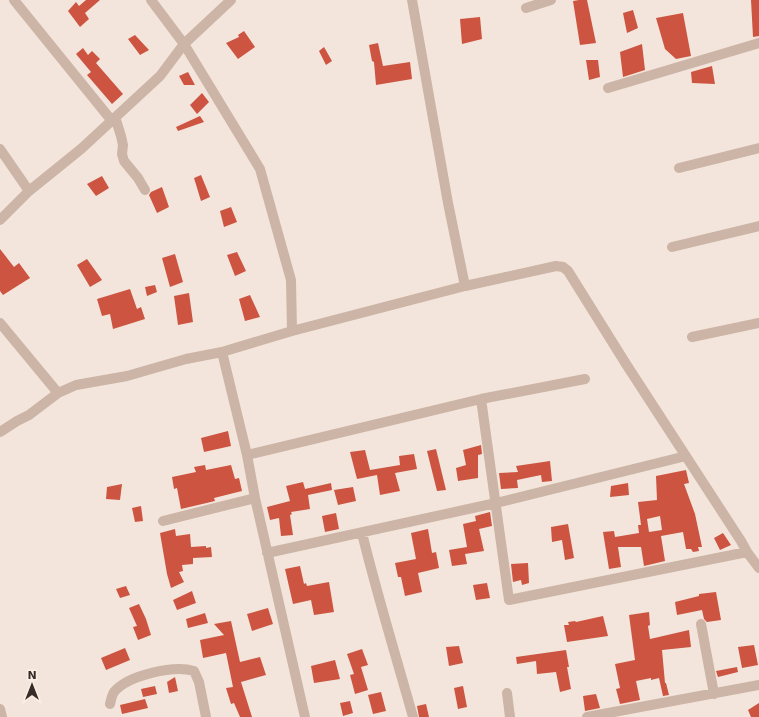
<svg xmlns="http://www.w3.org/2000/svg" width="759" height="717" viewBox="0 0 759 717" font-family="'DejaVu Sans',sans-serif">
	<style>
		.building { fill: #cc5441; fill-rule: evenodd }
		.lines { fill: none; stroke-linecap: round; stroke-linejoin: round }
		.minor { stroke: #ccb4a6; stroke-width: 10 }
	</style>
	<rect width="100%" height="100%" fill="#f3e5db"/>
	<path class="building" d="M86 0H100L85 13 89 19 80 27 68 11 76 2 79 6Z
		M579 0H587L596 43 580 45 573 1Z
		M751 0H759V36L753 37Z
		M633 10 638 28 627 33 623 13Z
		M683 13 691 56 676 59 665 49 656 18Z
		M480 17 482 39 462 44 460 19Z
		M244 31 255 47 238 59 226 43 239 37 238 35Z
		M135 35 149 50 140 55 128 39Z
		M378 43 383 66 410 62 412 79 376 85 374 62 372 61 369 45Z
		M642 44 645 70 623 77 620 52Z
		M324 47 332 61 326 65 319 51Z
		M83 48 88 55 92 51 100 59 96 63 123 94 112 104 87 75 91 72 76 54Z
		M586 60H598L600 77 589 80Z
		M712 66 715 84 692 83 691 72Z
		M188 72 195 85H184L179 76Z
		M202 93 209 102 197 114 190 105Z
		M200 116 204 122 178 131 176 127Z
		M201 175 210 197 201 201 194 178Z
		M102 176 109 188 96 196 87 184Z
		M162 187 169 207 157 213 149 195 151 192Z
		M231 207 237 222 224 227 220 211Z
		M0 249 14 267 19 263 30 278 3 295 0 291Z
		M237 252 246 271 235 276 227 255Z
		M175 254 183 282 170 287 162 258Z
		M87 259 102 280 90 287 77 265Z
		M155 285 157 292 147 296 145 287Z
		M130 289 137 309 141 307 145 319 113 329 110 314 102 316 97 299Z
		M189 293 193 322 178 325 174 296Z
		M250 295 260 317 245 321 239 299Z
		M228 431 231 446 204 452 201 438Z
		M481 445 482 454 478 455V478L458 481 456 468 466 465 463 450Z
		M436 449 446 490 437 491 427 451Z
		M365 450 370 470 400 465 399 456 414 454 417 469 395 473 400 491 380 495 377 475 357 479 350 452Z
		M550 461 552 481 542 482 541 475 517 480 518 488 501 489 499 473 518 472 516 466Z
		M205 465 206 470 231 465 235 479 239 478 242 491 214 498 215 501 181 509 177 488 174 489 172 477 196 472 194 467Z
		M686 470 689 483 684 484 695 514 702 547H698L699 551 693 552 691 549H686L683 532 661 536 665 561 644 566 641 547H618L621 567 609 569 603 532 614 531 615 537 639 533 638 525H641L638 502 657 500 656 476ZM660 516 662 530 649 532 647 519Z
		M303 482 305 489 331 483 332 490 308 495 310 509 291 512 292 514 290 515 293 535 281 536 279 518 270 520 267 507 290 501 286 486Z
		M628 483 629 495 610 497 611 486Z
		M122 484 120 500 106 499 107 487Z
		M353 487 356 501 338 505 334 490Z
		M141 506 143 521 135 522 132 508Z
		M490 512 492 526 479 529 484 551 465 554 467 564 452 566 449 550 467 547 463 524 476 521 475 516Z
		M336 513 339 529 325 532 322 516Z
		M568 524 574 558 565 560 562 540 552 542 551 527Z
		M175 529 176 536 190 534 191 547 206 546V548L211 547 212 557 193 558V564L182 565 183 571 179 572 184 582 171 588 167 574 160 533Z
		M428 529 432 553 436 552 439 568 418 573 422 592 405 596 401 577H398L395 563 416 559 411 533Z
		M723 533 731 545 720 550 714 538Z
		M528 563 529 583 522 585 521 580 513 582 511 564Z
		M300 566 304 584 306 583 307 586 329 582 334 612 314 615 311 600 293 604 285 569Z
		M487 583 490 598 476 600 473 585Z
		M126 586 130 595 120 598 116 589Z
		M192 591 196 603 177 610 173 600Z
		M716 592 721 620 707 622 704 619 702 610 677 615 675 602 699 596V594Z
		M139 604 146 619 151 635 138 640 133 627 137 626 129 608Z
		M268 608 273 624 252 631 247 614Z
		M649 612 650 625 648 626 650 639 689 630 691 647 662 650 665 683H666L669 695 663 696 659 678 651 680V678L636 681 640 700 620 704 616 689 620 688 615 664 635 660 629 615Z
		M205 613 208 623 188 628 186 619Z
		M603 616 608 636 567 642 564 625H569L568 622 575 621 576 622Z
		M231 621 240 662 260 657 266 675 241 682 252 717H240L234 703 231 704 226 688 233 687 226 653 203 658 200 640 224 635 214 624Z
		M754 645 758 665 742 668 738 647Z
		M459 646 463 663 449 666 446 647Z
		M125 648 130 660 106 670 101 658Z
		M362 649 368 665 361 667 368 690 355 694 350 675 354 674 347 654Z
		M566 650 569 667H567L571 689 560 692 556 672 537 674 536 661 517 664 516 657Z
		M335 660 340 679 314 683 311 666Z
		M737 667 738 672 718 677 716 671Z
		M175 677 178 691 169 693 167 682Z
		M155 686 157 694 143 697 141 689Z
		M463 686 467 707 458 709 454 688Z
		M381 692 386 711 373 714 368 695Z
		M596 694 600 708 585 711 583 696Z
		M145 699 148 708 122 714 120 705Z
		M350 701 353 713 343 716 340 703Z
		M759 703V717H751L748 710Z
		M426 704 429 717H419L417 706Z"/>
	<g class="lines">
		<path class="minor" d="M14 0 112 121
			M151 0 184 44 260 169 291 280 292 331
			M412 0 448 203 465 286
			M526 8 551 0
			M608 88 759 43
			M115 117 121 136 123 145 122 154 124 161 138 178 145 190
			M0 149 29 191
			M679 168 759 148
			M0 220 29 191 81 149 160 76 184 44 231 0
			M672 247 759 226
			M0 323 58 393
			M692 337 759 323
			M222 352 247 455 255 498 305 717
			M481 399 509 600 747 552
			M0 432 17 421 29 415 58 393 76 385 127 376 186 359 222 352 292 331 465 286 556 266 563 267 568 271 626 364 741 541 747 552 759 568
			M247 455 481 399 585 379
			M163 521 255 498
			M362 533C377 595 396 656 413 717
			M267 553 496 503 686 456
			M701 624 714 694
			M507 693 510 717
			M110 704C111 700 112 695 114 692 128 675 174 665 194 671L199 682 206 717
			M0 709 2 717
			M587 717 759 685"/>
	</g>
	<g transform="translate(32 685)" stroke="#faf0e8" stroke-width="3" paint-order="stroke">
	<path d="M0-3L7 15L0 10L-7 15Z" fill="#382b28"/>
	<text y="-6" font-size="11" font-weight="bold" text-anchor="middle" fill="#382b28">N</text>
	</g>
</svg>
